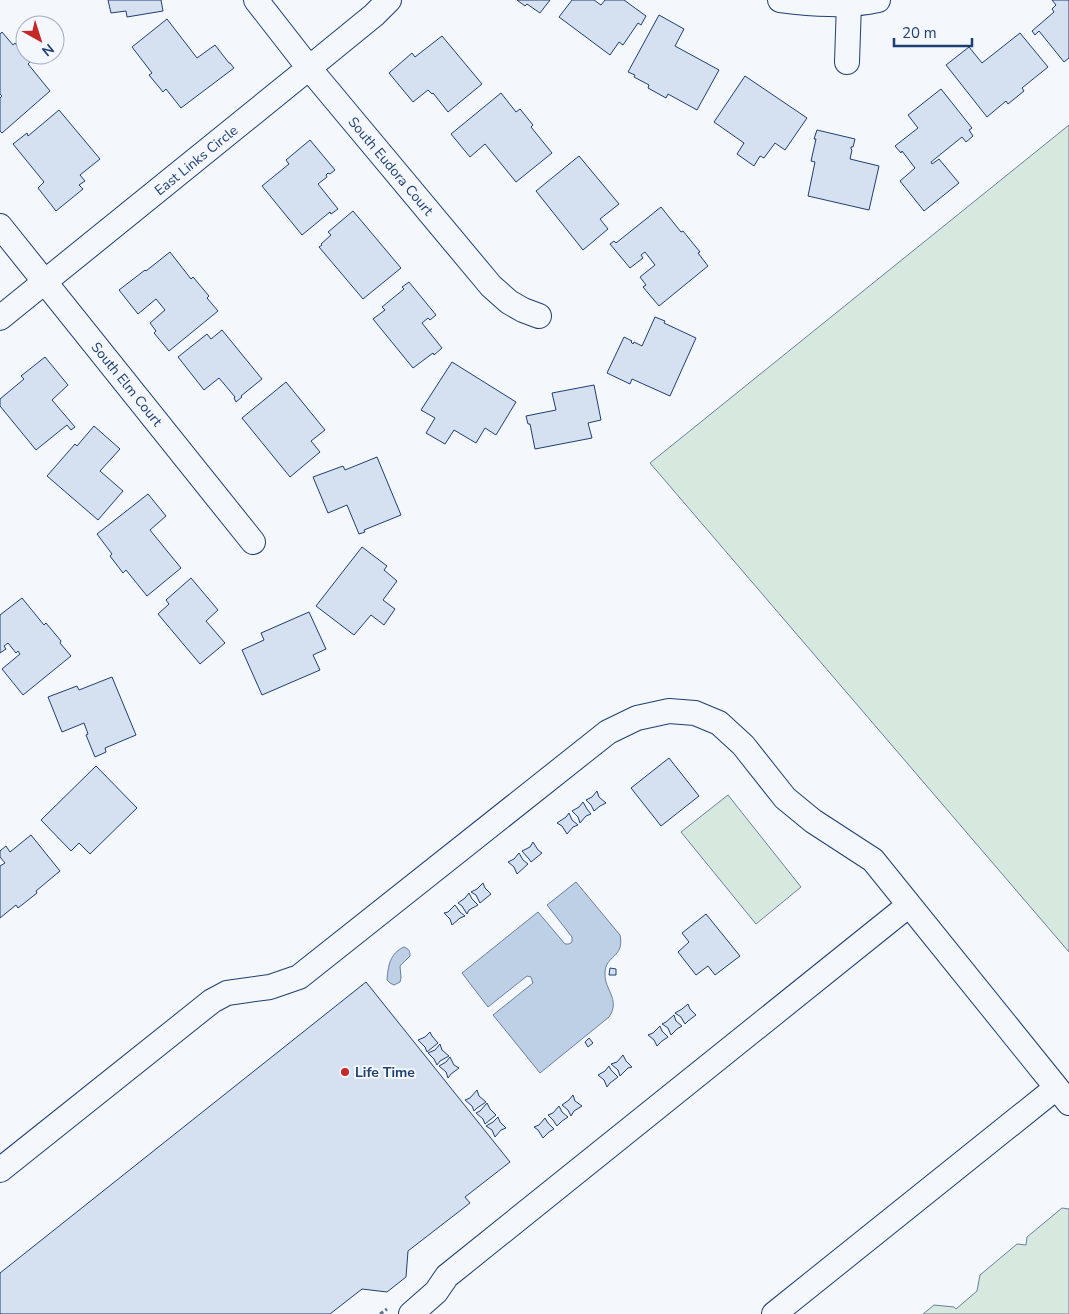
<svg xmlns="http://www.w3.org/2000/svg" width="1069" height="1314" viewBox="0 0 1069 1314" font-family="'Nunito Sans',sans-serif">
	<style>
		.green { fill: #d7e8df; stroke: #687fa3 }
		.water { fill: #bed0e5; stroke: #687fa3 }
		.building { fill: #d5e0f0; stroke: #1d3f73 }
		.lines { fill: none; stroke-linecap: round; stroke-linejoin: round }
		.street-casing { stroke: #1d3f73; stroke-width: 26 }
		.path { stroke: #5e769c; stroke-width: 3; stroke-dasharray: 4 2.5; stroke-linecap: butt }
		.street { stroke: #f4f7fb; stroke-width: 24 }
		.poi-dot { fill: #c62828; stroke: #f4f7fb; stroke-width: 2 }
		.labels { text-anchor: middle; stroke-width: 4; stroke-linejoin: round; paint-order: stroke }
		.street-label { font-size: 14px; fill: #1d3f73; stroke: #f4f7fb }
		.poi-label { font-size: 14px; font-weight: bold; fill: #1d3f73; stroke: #f4f7fb; text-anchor: start }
	</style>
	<rect width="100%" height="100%" fill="#f4f7fb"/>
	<path class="green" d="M1069 125V952L650 463Z
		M728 795 801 887 756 924 681 832Z
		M1062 1208 1069 1209V1314H923L934 1305 954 1307 956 1309 977 1291 980 1275 1017 1244 1026 1245 1027 1237Z"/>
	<path class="water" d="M576 882 620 935C625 958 605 955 605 973 604 990 621 999 609 1017L540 1073 493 1015 533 983 531 977 527 976 488 1007 462 973 538 912 565 944H569L572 942V937L547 905Z
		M404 947C409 949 410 951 410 956L400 966 401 978 400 982 394 985 390 983 387 980C388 966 390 953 404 947Z"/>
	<path class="building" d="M108 0H161L163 11 127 17 126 11 111 13Z
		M517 0H550L540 13 527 4 525 6Z
		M572 0H594L601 5 605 0H624L646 16 641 25 638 23 623 45 619 42 610 55 559 17Z
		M1052 0H1069V58L1064 62 1039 31 1035 35 1032 31 1054 12 1052 9 1056 5Z
		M659 15 684 29 675 46 719 70 697 110 668 94 666 98 648 88 649 85 634 77 635 75 628 72Z
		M167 19 197 58 215 45 229 63H230L234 68 181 108 166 89 163 92 149 75 152 73 132 47Z
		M2 32 13 45 15 43 30 62 28 64 50 91 2 133 0 131V98L2 96 0 94V34Z
		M1020 33 1048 67 1022 88 1024 91 1008 104 1006 101 987 117 946 65 969 47 982 63Z
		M442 36 482 84 448 112 433 93 432 94 428 90 413 102 389 73 412 53 415 57Z
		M745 76 807 118 785 150 775 143 764 158 760 156 754 166 737 154 744 143 714 122Z
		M941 89 972 128 969 130 973 136 966 142 962 137 931 162 932 164 939 159 959 183 924 211 900 181 915 168 902 151 901 153 895 146 918 128 908 115Z
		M501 93 516 112 520 109 533 125 531 127 552 153 516 182 485 144 470 157 451 134Z
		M59 110 100 159 80 175 85 181 79 185 83 189 56 211 38 188 44 182 13 144 27 133 28 136Z
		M817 130 855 139 853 147H851V149L852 150 850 159 879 166 869 210 808 196 815 162 811 161 816 139H814Z
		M310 140 335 170 330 174 328 173 326 175 327 177 318 184 338 209 331 214 330 212 302 235 262 186 289 164 286 160Z
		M579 156 619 204 600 219 608 229 583 250 536 191Z
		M661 207 681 232 683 231 700 252 698 253 708 266 659 306 643 287 646 285 640 277 655 265 645 252 641 255 643 258 630 268 610 244 614 241 616 243Z
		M353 211 401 268 363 299 319 247 322 245 321 244 331 235 328 232Z
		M170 252 191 279 193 277 209 296 207 298 218 311 169 351 154 333 156 331 150 323 165 310 156 299 138 314 119 290 145 270 146 271Z
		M409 282 436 315 430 320 428 318 422 323 442 348 434 355 433 353 413 368 373 319 385 310 382 307 404 289 402 287Z
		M655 317 665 321 664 323 696 338 670 396 632 379 630 384 607 373 624 337 632 341 631 342 633 344 634 342 642 346Z
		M222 330 262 379 241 396 242 397 236 402 234 398 235 397 219 378 204 390 178 357 207 334 211 339Z
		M45 357 68 385 52 400 75 427 71 430 67 425 36 450 0 406V399L24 379 21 376Z
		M452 362 516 402 496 435 485 428 476 443 454 430 445 444 426 433 435 418 421 410Z
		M286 382 325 430 311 441 320 452 290 477 242 418Z
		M594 385 601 420 588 423 592 438 535 449 530 424H528L526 416 556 410 552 393Z
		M94 426 120 449 100 471 123 491 98 520 47 476 75 444 77 446Z
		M377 457 401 515 364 530 365 532 359 534 347 505 328 513 313 477 343 466 345 470Z
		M148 494 166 516 150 530 181 568 147 596 126 570 123 573 110 556 112 554 97 534Z
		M362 547 387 566 384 570 397 581 383 600 395 609 384 625 371 615 354 635 316 606Z
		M191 578 218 610 206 621 225 643 200 664 158 614 169 604 166 600Z
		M22 598 44 625 46 623 61 641 60 643 71 656 23 695 2 669 20 654 18 651 16 653 8 643 4 646 6 649 0 653V615Z
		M309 612 326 649 313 655 320 670 262 695 242 650 264 640 261 633Z
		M112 677 136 735 105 748 106 752 95 757 86 735 88 734 84 723 62 732 48 697 77 686 79 690Z
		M669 758 699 796 661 826 631 788Z
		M96 766 137 808 90 854 79 843 71 851 41 820Z
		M597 791 599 797 606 803 600 806 594 811 591 805 586 800 592 797Z
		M583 802 587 809 591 814 586 816 580 823 578 817 572 811 579 807Z
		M569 813 572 820 578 825 573 827 567 834 562 826 557 823 566 817Z
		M31 835 60 871 36 891 37 893 18 908 16 905 0 918V866L5 863 0 857V851L6 846 10 852Z
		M533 842 538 850 542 853 531 862 529 859 522 851 530 847Z
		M519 853 523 860 528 864 517 874 514 867 508 862 514 859Z
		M483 883 485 888 491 894 480 903 476 895 471 892 477 889Z
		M469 893 472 899 478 905 469 910 467 914 462 906 458 903 465 898Z
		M455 905 460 912 465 916 460 918 452 925 450 919 444 913 448 912Z
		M706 914 740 956 715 975 708 966 696 975 678 952 689 942 682 933Z
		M610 968 616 969V975H609Z
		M366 982 510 1162 465 1197 470 1203 408 1251 406 1277 387 1292 362 1289 330 1314H0V1273Z
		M688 1004 690 1009 696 1015 688 1021 685 1024 681 1017 675 1013 682 1009Z
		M674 1015 676 1021 682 1026 677 1029 671 1035 668 1028 662 1024 666 1022Z
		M660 1026 662 1031 668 1037 662 1041 657 1046 654 1040 648 1035 653 1033Z
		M430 1032 432 1036 438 1043 427 1052 425 1047 418 1040 425 1037Z
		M589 1038 593 1043 588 1047 585 1042Z
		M440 1044 442 1050 449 1056 440 1061 437 1065 434 1059 428 1053 435 1050Z
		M623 1055 626 1061 632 1067 628 1068 620 1076 618 1070 611 1064 617 1062Z
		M450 1057 454 1065 459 1068 451 1074 448 1078 446 1072 439 1066 446 1062Z
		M609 1066 611 1070 618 1077 610 1083 607 1087 604 1080 598 1075 605 1071Z
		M477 1090 479 1096 486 1102 477 1108 474 1111 472 1106 465 1100 470 1098Z
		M573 1095 575 1101 582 1106 574 1111 571 1116 568 1110 562 1105 569 1100Z
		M487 1103 490 1109 496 1115 485 1124 483 1119 476 1113 480 1111Z
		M559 1106 562 1112 568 1117 562 1121 557 1126 553 1120 548 1115 553 1113Z
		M498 1117 500 1122 506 1128 501 1130 495 1137 492 1130 486 1126 493 1122Z
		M545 1118 548 1123 554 1129 549 1132 543 1138 538 1130 534 1127 539 1125Z"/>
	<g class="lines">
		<g class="street-casing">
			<path id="street" d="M256 0 309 68 491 286 509 302 523 310 539 316
				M780 0C812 4 847 7 878 0
				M847 62 849 3
				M0 226 253 542
				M0 318 309 68 374 15 389 0
				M0 1170 212 1001 227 993 270 987 299 977 608 732 637 718 669 711 695 713 719 723 743 745 785 798 813 821 873 860 1069 1103
				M411 1314 436 1292 447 1276 909 905
				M774 1314 1056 1088"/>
		</g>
		<path class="path" d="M380 1314 387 1309"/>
		<use href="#street" class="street"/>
	</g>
	<circle class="poi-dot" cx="345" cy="1072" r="5"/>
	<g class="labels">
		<g class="street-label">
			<text transform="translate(196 160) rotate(-39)" y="5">East Links Circle</text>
			<text transform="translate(391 166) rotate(50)" y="5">South Eudora Court</text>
			<text transform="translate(127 384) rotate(51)" y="5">South Elm Court</text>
		</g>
		<g class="poi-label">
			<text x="355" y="1077">Life Time</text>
		</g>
	</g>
	<g transform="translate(40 40) rotate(141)"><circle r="24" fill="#f4f7fb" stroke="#9eadc5"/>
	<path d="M0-4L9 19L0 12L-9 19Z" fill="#c62828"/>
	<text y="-8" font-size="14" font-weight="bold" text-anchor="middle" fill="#1d3f73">N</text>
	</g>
	<path d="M894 38v8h78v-8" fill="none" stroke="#1d3f73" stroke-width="2.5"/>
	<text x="902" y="38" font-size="15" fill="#1d3f73" stroke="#f4f7fb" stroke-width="4" paint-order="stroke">20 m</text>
</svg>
